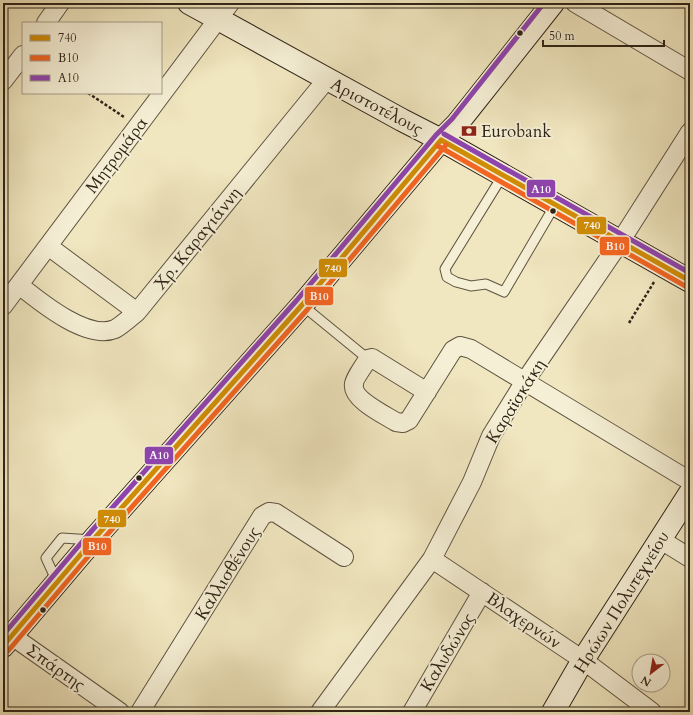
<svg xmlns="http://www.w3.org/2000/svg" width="693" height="715" viewBox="0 0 693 715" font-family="Cardo,serif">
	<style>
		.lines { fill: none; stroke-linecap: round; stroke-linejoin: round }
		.lane-casing { stroke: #5f5442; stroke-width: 11 }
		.street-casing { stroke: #5f5442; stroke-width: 20 }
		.secondary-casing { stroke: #2f2418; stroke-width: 24 }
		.path { stroke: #2f2418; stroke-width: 2.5; stroke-dasharray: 3 2; stroke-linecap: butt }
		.lane { stroke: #f5efd5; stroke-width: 9 }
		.street { stroke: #f5efd5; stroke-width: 18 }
		.secondary { stroke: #f5efd5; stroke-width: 22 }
		.bus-1-casing { stroke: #f5efd5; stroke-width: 8 }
		.bus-2-casing { stroke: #f5efd5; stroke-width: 8 }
		.bus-3-casing { stroke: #f5efd5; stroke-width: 8 }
		.bus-1 { stroke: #cf8c05; stroke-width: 5 }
		.bus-2 { stroke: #f26522; stroke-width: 5 }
		.bus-3 { stroke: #8e44ad; stroke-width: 5 }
		.bus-dot { fill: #2f2418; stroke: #f5efd5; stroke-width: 1.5 }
		.labels { text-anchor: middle; stroke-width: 4; stroke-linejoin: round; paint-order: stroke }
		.street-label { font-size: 17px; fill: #2f2418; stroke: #f5efd5 }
		.poi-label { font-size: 17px; fill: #2f2418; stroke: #f5efd5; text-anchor: start }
		.line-badge { stroke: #f5efd5; stroke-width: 1.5 }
		.badge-label { font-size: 11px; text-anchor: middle; font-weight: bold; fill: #fff }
	</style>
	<rect width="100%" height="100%" fill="#f0e6bf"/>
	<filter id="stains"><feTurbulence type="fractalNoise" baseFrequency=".005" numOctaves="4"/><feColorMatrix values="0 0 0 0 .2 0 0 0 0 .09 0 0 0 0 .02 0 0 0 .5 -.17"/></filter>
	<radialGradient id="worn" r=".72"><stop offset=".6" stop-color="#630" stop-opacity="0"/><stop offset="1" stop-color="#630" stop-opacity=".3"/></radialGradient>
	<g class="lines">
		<g class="lane-casing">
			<path id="lane" d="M503 175 445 269 447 277 456 282 471 286 486 284 504 292 555 205
				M302 305 368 359
				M57 582 46 558 62 538 92 540"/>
		</g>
		<g class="street-casing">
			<path id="street" d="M575 3 690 71
				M46 23 60 3
				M3 81 23 55
				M48 246 137 312 327 79
				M19 285C39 301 87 341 115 329 121 326 131 317 137 312
				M3 306 230 3
				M427 392 372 358 368 359C365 364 354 379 354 384 351 399 385 415 396 422L403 423 409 420 453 350 460 346 471 349 690 481
				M661 540 690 558
				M432 559 583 660 652 712
				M12 636 120 712
				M140 712 262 516 269 512 276 513 344 557
				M320 712 432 559 472 482 491 436 525 381 620 242 690 132
				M412 712 482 592"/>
		</g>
		<g class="secondary-casing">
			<path id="secondary" d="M189 3 402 120 441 140 690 281
				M3 646 93 540 302 305 441 140 457 124 469 109 553 3
				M553 712 583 660 690 493"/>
		</g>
		<path class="path" d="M88 93 124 117
			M629 323 654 282"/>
		<use href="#lane" class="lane"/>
		<use href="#street" class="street"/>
		<use href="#secondary" class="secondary"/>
		<g class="bus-1-casing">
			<path id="bus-1" d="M441 140 690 281
				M3 646 93 540 302 305 441 140"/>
		</g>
		<g class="bus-2-casing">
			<path id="bus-2" d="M438 146 687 287
				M8 651 98 545 307 310 446 145"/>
		</g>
		<g class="bus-3-casing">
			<path id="bus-3" d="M444 134 690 273
				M3 635 88 535 297 300 436 135 452 119 544 3"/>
		</g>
		<use href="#bus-1" class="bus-1"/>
		<use href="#bus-2" class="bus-2"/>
		<use href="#bus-3" class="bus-3"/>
	</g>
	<defs>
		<g id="bank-bare" transform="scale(1.2)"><path d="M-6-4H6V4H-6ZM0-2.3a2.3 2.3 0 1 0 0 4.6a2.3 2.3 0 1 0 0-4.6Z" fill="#8f2418" stroke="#f5efd5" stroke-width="2.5" paint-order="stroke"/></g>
	</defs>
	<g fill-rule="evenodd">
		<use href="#bank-bare" x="469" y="131"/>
	</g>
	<g class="bus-dot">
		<circle cx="520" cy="33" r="3.5"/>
		<circle cx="553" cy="211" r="3.5"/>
		<circle cx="139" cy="478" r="3.5"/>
		<circle cx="43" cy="610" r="3.5"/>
	</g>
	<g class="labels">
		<g class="street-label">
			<text transform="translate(377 106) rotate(28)" y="6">Αριστοτέλους</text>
			<text transform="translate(116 155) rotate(-53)" y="6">Μητρομάρα</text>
			<text transform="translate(197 238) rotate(-51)" y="6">Χρ. Καραγιάννη</text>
			<text transform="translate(515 401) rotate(-58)" y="6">Καραϊσκάκη</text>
			<text transform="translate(227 573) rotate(-58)" y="6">Καλλισθένους</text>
			<text transform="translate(621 602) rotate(-58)" y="6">Ηρώων Πολυτεχνείου</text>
			<text transform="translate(524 620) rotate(34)" y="6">Βλαχερνών</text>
			<text transform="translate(447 652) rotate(-59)" y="6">Καλυδώνος</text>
			<text transform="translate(56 667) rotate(35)" y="6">Σπάρτης</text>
		</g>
		<g class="poi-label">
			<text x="481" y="137">Eurobank</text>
		</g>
	</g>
	<g class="line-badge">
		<rect x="526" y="179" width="30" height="19" rx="4" fill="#8e44ad"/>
		<rect x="576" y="216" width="31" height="19" rx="4" fill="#cf8c05"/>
		<rect x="599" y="236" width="31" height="20" rx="4" fill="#f26522"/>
		<rect x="318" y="258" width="30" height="20" rx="4" fill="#cf8c05"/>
		<rect x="304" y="286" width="30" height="20" rx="4" fill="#f26522"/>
		<rect x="144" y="446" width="30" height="19" rx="4" fill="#8e44ad"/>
		<rect x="97" y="509" width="30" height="19" rx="4" fill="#cf8c05"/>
		<rect x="82" y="537" width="30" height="19" rx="4" fill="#f26522"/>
	</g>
	<g class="badge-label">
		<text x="541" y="193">Α10</text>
		<text x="592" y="229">740</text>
		<text x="615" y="250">Β10</text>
		<text x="333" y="272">740</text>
		<text x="319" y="300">Β10</text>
		<text x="159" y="459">Α10</text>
		<text x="112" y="523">740</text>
		<text x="97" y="550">Β10</text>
	</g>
	<rect width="693" height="715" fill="none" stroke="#f0e6bf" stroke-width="16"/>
	<rect x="4" y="4" width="685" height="707" fill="none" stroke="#2f2418" stroke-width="2"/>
	<rect x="8" y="8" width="677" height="699" fill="none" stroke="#2f2418"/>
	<rect x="22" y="22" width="140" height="72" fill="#f5efd5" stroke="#a69e89"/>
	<rect x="30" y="35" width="20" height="6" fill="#cf8c05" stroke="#a69e89"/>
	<text x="58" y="42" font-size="12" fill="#2f2418">740</text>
	<rect x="30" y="55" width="20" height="6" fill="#f26522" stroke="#a69e89"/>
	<text x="58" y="62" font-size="12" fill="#2f2418">Β10</text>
	<rect x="30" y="75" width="20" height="6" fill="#8e44ad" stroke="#a69e89"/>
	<text x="58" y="82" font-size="12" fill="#2f2418">Α10</text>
	<g transform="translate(651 673) rotate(211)"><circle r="19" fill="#f5efd5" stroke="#a69e89"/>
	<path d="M0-3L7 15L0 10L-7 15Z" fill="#8f2418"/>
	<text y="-6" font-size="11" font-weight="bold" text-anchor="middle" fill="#2f2418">N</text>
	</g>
	<path d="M543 40v6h121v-6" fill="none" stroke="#2f2418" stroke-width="2"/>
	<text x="549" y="40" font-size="12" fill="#2f2418" stroke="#f5efd5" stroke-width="3" paint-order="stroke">50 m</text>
	<rect width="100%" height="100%" filter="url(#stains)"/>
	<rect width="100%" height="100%" fill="url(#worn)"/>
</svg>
